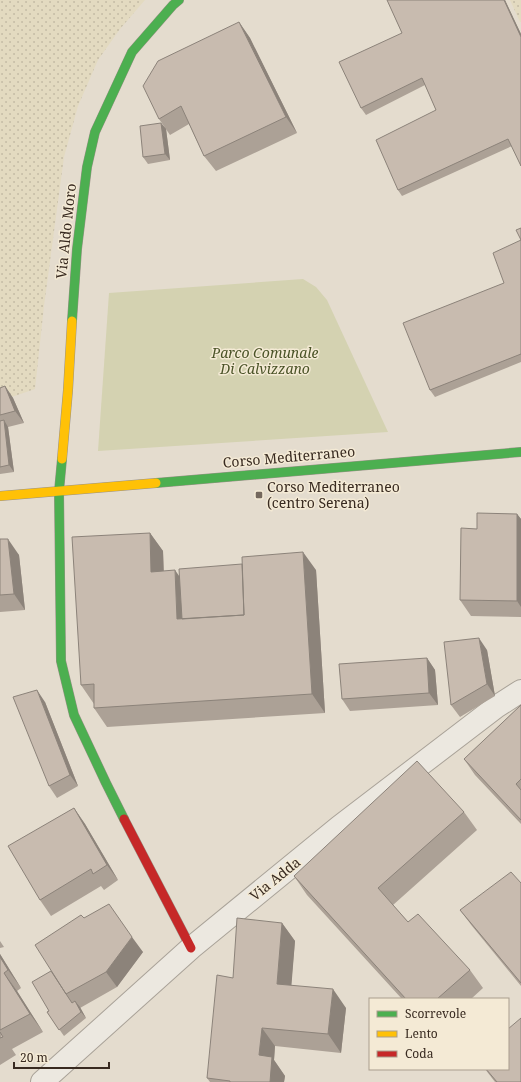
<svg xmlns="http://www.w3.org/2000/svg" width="521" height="1082" viewBox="0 0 521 1082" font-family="'Noto Serif',serif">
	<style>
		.farmland { fill: url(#farmland-dots) }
		.park { fill: #d4d2b1 }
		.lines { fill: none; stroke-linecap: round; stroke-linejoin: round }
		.street-casing { stroke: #a9a298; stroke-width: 24 }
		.fast-casing { stroke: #999187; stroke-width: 10 }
		.slow-casing { stroke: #999187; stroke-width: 10 }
		.jam-casing { stroke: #999187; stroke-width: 10 }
		.street { stroke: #ece8e0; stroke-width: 22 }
		.fast { stroke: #4caf50; stroke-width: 9 }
		.slow { stroke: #ffc107; stroke-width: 9 }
		.jam { stroke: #c62828; stroke-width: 9 }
		.wall { fill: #aca196 }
		.shaded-wall { fill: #8c837a }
		.building { fill: #c8bbaf; stroke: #8c837a }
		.poi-dot { fill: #74685d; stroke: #f4ead5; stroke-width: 1.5 }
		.labels { text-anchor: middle; stroke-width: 3; stroke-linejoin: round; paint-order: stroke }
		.street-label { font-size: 14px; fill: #382a20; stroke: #f4ead5 }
		.park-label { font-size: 14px; font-style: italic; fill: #4a5327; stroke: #f4ead5 }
		.poi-label { font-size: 14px; fill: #382a20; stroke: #f4ead5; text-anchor: start }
	</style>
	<defs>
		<pattern id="farmland-dots" width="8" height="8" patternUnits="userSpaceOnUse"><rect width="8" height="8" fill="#e3dac0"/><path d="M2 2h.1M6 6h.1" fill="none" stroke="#c4bba5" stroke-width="1.8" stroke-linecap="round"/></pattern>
	</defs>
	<rect width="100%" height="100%" fill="#e4dcce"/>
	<path class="farmland" d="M0 0H145L120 29 98 60 78 106 64 157 44 306 35 389 0 401Z
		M510 0H521V22H520Z"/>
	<path class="park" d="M303 279 316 287 327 300 388 432 98 451 109 293Z"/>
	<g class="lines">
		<g class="street-casing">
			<path id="street" d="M42 1082 191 948 339 827 496 707 521 691"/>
		</g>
		<g class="fast-casing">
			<path id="fast" d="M72 321 77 249 87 167 95 132 132 52 173 5 179 0
				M62 459 59 491 61 661 74 715 106 783 124 819
				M156 483 521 452"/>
		</g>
		<g class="slow-casing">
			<path id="slow" d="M62 459 68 390 72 321
				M0 496 156 483"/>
		</g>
		<g class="jam-casing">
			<path id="jam" d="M124 819 191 948"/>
		</g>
		<use href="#street" class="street"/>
		<use href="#fast" class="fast"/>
		<use href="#slow" class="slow"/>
		<use href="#jam" class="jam"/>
	</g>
	<path class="wall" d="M387 0H505L521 34V166L512 146 402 196 398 190 436 110 425 85 366 115 361 108 402 33Z
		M239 22 250 38 297 133 216 171 204 156 189 124 170 135 159 119Z
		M161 123 166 129 170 160 148 164 143 157Z
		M521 228V362L435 397 430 390 504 283 521 240Z
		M5 386 13 398 24 423 8 427 14 472 0 474V388Z
		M517 514 521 519V617L471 616 460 600 477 529Z
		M150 533 163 551 164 571 179 577 316 570 325 713 107 727 94 708V704L81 685Z
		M0 539 19 555 25 610 0 612Z
		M487 650 495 696 460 717 451 705Z
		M427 658 435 670 438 705 350 711 342 699Z
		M45 702 78 786 57 798 49 786Z
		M521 705V824L475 775 464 759Z
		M74 808 85 824 118 880 104 890 101 886 51 916 40 900Z
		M464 812 477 830 393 905 408 922 470 970 483 988 471 999H402L307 895 294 876Z
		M521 883V986L472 926 460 910Z
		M84 918 143 952 117 987 80 1008 86 1018 64 1036 47 1012 49 1011Z
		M282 923 295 941 291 985 346 1008 341 1053 275 1046 274 1060 285 1076 284 1082H210L207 1078 233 978Z
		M0 941 4 947 0 948Z
		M0 954 21 988 17 991 43 1032 12 1049 16 1055 0 1065Z
		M485 1069H508L521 1082H495Z"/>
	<path class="shaded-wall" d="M504 0H505L521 34V37Z
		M239 22 250 38 297 133 286 117Z
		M161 123 166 129 170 160 165 154Z
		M5 386 13 398 24 423 15 411Z
		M4 420 8 427 14 472 9 465Z
		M517 514 521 519V607L517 601Z
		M150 533 163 551 164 591 151 572Z
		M8 539 19 555 25 610 14 594Z
		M303 552 316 570 325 713 312 694Z
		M175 570 188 589 190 625 177 619Z
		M479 638 487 650 495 696 487 684Z
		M427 658 435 670 438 705 429 693Z
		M37 690 45 702 78 786 70 775Z
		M74 808 85 824 118 880 107 865Z
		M282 923 295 941 290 1003 277 984Z
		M132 937 143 952 117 987 106 972Z
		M0 954 21 988 8 970 0 957Z
		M4 973 17 991 43 1032 30 1014Z
		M333 989 346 1008 341 1053 328 1034Z
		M75 1001 80 1007 86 1018 81 1012Z
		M262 1028 275 1046 274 1060 285 1076 284 1082H270L259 1055Z"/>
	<path class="building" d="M387 0H504L521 37V166L508 139 398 190 376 140 436 110 422 78 361 108 339 62 402 33Z
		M239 22 286 117 204 156 181 106 159 119 143 86 158 61Z
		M161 123 165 154 143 157 140 126Z
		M521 228V240L516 230Z
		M521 240V354L430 390 403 323 504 283 493 253Z
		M5 386 15 411 0 415V388Z
		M4 420 9 465 0 467V421Z
		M477 513 517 514V601L460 600 461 528 477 529Z
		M150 533 151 572 175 570 177 619 244 615 242 557 303 552 312 694 94 708V684L81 685 72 537Z
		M0 539H8L14 594 0 595Z
		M242 564 244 615 182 619 179 569Z
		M479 638 487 684 451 705 444 642Z
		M427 658 429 693 342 699 339 664Z
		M37 690 70 775 49 786 13 697Z
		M521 705V779L516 784 521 790V820L464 759Z
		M417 761 464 812 378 888 408 922 418 914 470 970 437 999H406L294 876Z
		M74 808 107 865 93 874 91 869 40 900 8 846Z
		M511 872 521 883V983L460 910Z
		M109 904 132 937 106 972 66 994 35 945 81 915 84 918Z
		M237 918 282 923 277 984 333 989 328 1034 262 1028 259 1055 272 1057 270 1082H230V1081L207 1078 217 975 233 978Z
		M0 957 8 970 4 973 30 1014 0 1030Z
		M51 971 72 1003 75 1001 81 1012 59 1030 47 1012 49 1011 32 982Z
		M521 1018V1082H497L486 1069H508V1029Z
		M0 1032 3 1037 0 1038Z"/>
	<rect class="poi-dot" x="255" y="491" width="8" height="8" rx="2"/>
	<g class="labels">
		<g class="street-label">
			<text transform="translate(66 231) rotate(-84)" y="5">Via Aldo Moro</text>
			<text transform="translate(289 457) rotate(-5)" y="5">Corso Mediterraneo</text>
			<text transform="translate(275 879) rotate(-39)" y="5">Via Adda</text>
		</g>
		<g class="park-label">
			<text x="265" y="358">Parco Comunale<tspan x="265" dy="16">Di Calvizzano</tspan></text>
		</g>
		<g class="poi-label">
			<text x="267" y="492">Corso Mediterraneo<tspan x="267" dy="16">(centro Serena)</tspan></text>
		</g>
	</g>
	<rect x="369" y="998" width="140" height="72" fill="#f4ead5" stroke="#a99d8d"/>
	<rect x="377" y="1011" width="20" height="6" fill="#4caf50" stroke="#a99d8d"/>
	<text x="405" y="1018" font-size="12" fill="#382a20">Scorrevole</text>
	<rect x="377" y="1031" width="20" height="6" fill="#ffc107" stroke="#a99d8d"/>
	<text x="405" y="1038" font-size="12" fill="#382a20">Lento</text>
	<rect x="377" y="1051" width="20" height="6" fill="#c62828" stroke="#a99d8d"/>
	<text x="405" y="1058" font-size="12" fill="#382a20">Coda</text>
	<path d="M14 1062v6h95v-6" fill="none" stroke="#382a20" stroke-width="2"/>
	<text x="20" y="1062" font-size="12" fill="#382a20" stroke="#f4ead5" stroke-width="3" paint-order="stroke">20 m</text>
</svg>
